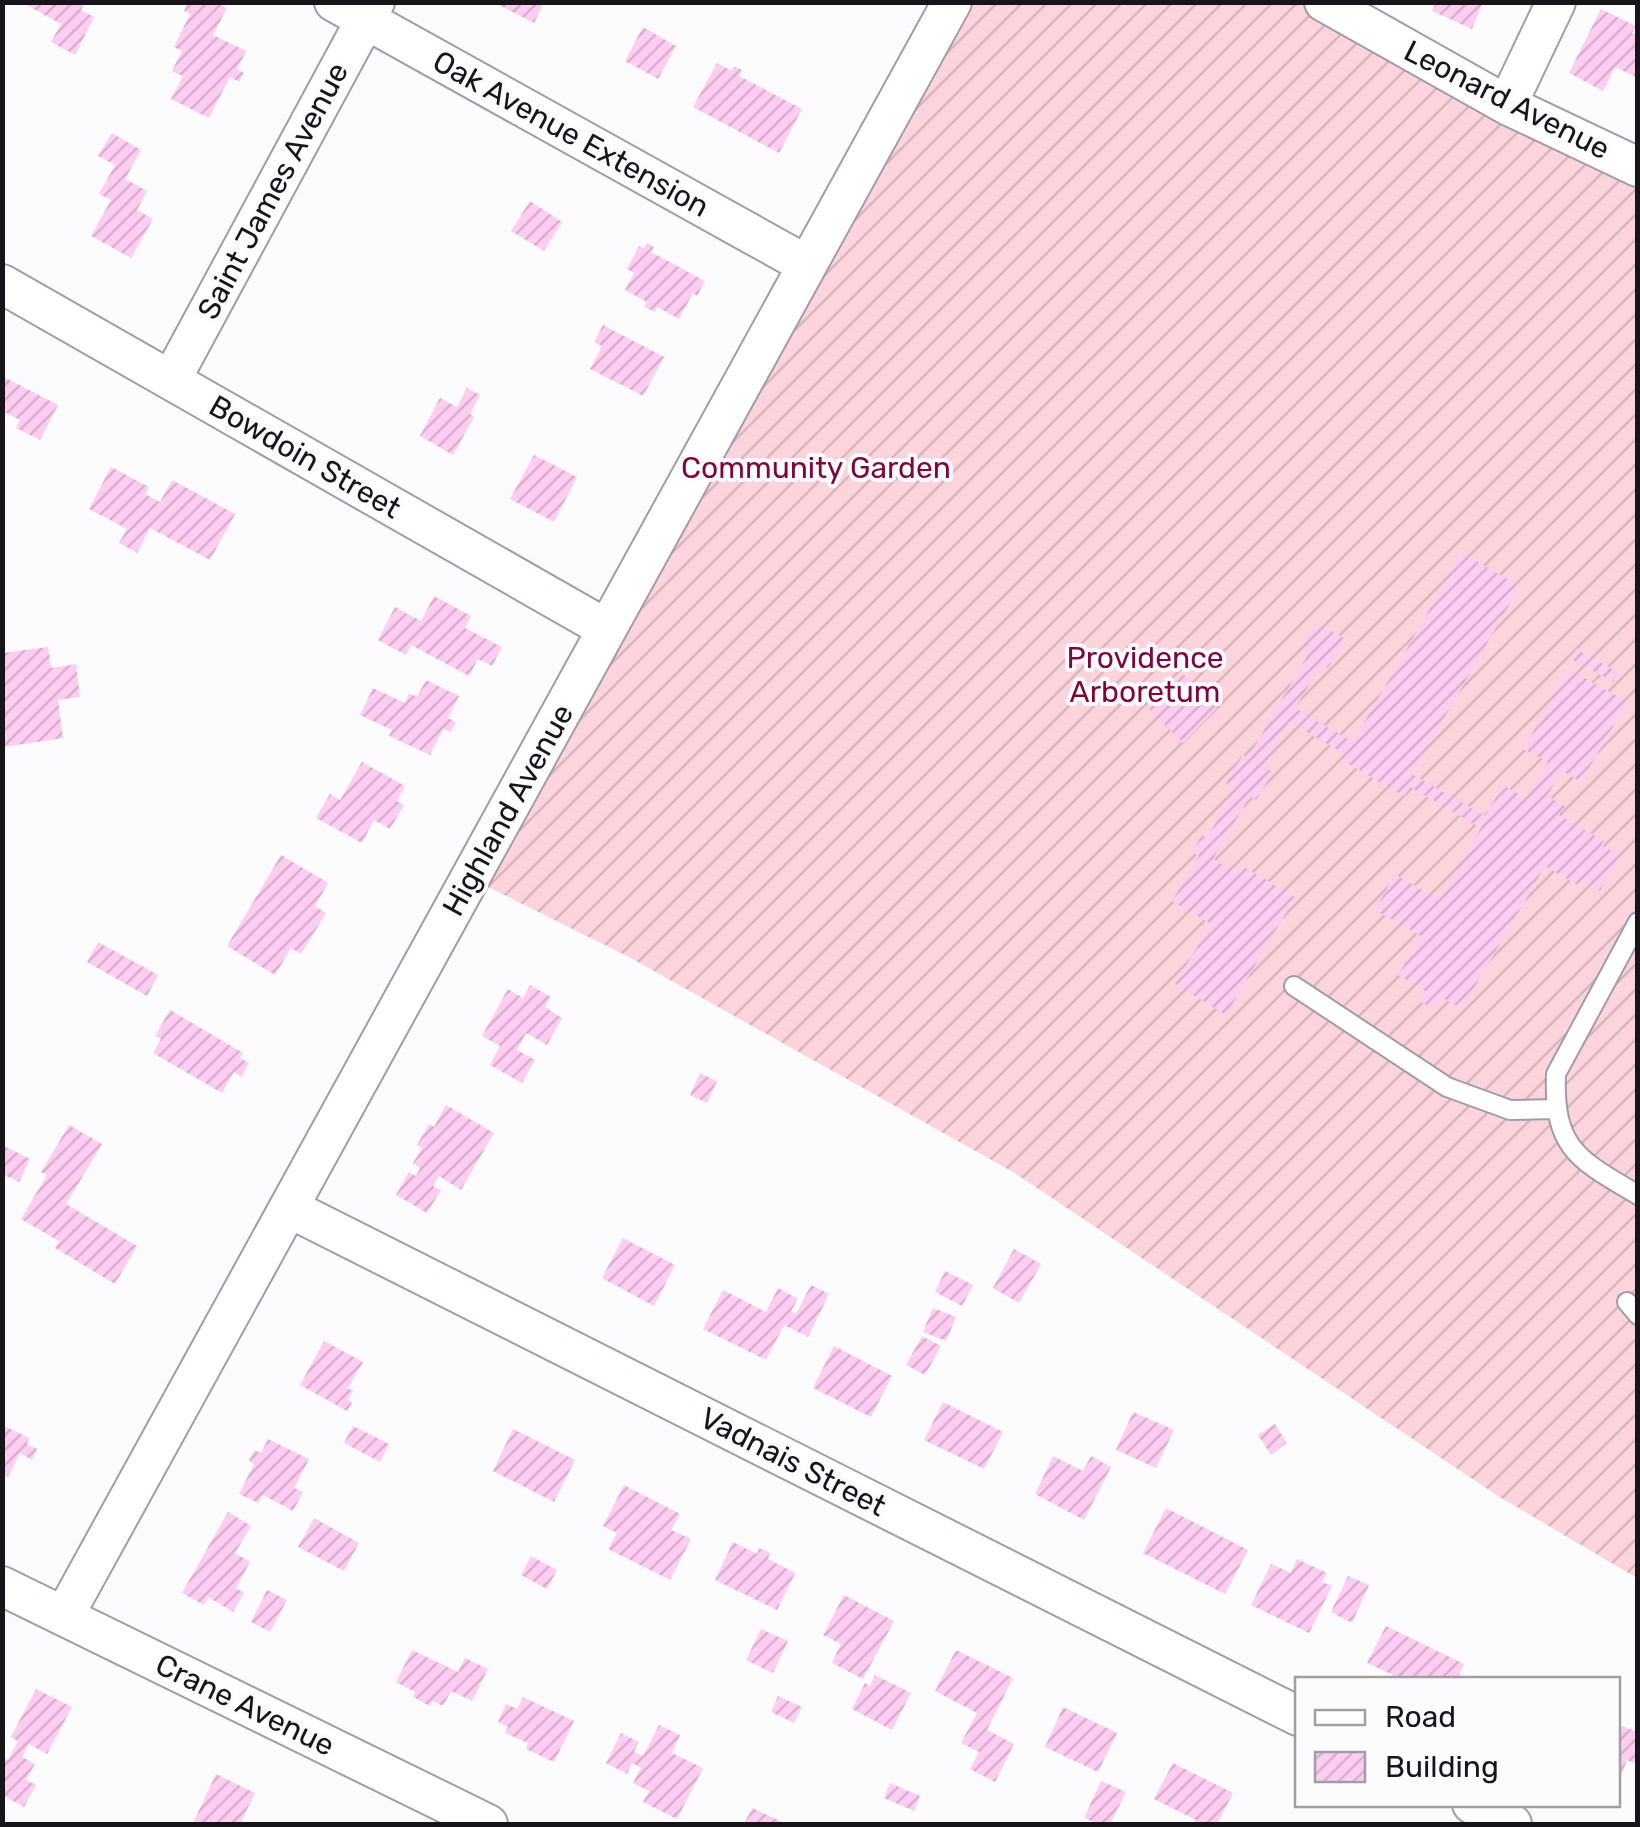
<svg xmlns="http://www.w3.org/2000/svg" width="1640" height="1827" viewBox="0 0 1640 1827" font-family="Rubik,sans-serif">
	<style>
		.garden { fill: url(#garden-furrows) }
		.building { fill: url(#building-hatch) }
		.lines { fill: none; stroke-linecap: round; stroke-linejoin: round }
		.service-casing { stroke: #a29bab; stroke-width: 22 }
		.minor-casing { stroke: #a29bab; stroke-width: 42 }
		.service { stroke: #fff; stroke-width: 18 }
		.minor { stroke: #fff; stroke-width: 38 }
		.labels { text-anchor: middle; stroke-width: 8; stroke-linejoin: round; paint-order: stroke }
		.street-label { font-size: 30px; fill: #17141a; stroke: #fcfbfe }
		.park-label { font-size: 30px; fill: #7f063a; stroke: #fcfbfe }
	</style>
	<defs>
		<pattern id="garden-furrows" width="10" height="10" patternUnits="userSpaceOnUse" patternTransform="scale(2.5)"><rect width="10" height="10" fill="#fed4dc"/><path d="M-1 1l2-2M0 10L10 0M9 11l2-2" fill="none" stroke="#d9b5bc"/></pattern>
		<pattern id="building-hatch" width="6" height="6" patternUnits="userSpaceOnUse" patternTransform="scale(2.5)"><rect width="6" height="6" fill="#ffcdf2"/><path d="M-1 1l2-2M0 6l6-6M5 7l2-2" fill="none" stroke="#daafcf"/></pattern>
	</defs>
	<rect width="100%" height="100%" fill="#fcfbfe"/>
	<path class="garden" d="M952 3H1324L1637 167V1578L1498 1496 1013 1172 627 956 470 878Z"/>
	<path class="building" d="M21 2H85L81 10 94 17 75 55 51 42 61 24Z
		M188 2H216L227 8 213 35 246 51 237 69 244 73 239 82 230 77 209 118 171 99 183 76 172 71 182 51 174 47 190 14 184 11Z
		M493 2H544L534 23Z
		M1436 2H1483L1472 29 1432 11Z
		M1601 9 1636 26 1632 33 1638 35V78L1615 67 1603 91 1569 73Z
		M643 27 676 46 658 79 625 61Z
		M717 63 732 71 734 66 742 70 739 76 802 109 779 153 693 107Z
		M112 133 141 150 125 179 147 191 137 210 153 219 131 258 91 236 111 200 99 194 115 165 98 156Z
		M530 201 562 222 544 251 511 231Z
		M647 243 654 247 651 252 705 281 697 296 693 293 679 319 657 307 655 312 644 307 647 302 625 290 634 273 627 269 639 246 644 248Z
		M603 325 664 357 643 396 590 369 602 346 594 342Z
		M2 376 58 405 40 440 16 428 20 420 2 411Z
		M467 388 480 395 470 414 474 417 453 455 420 436 440 398 457 407Z
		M534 455 577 477 554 522 510 499Z
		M111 467 149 487 145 494 160 502 172 480 235 514 210 560 150 528 137 553 119 543 127 529 89 509Z
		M1462 553 1520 586 1412 774 1485 816 1503 785 1527 799 1548 762 1523 749 1569 669 1627 702 1581 782 1562 771 1547 796 1565 806 1559 815 1604 841 1601 845 1620 856 1600 891 1582 880 1579 886 1545 866 1462 1009 1441 997 1434 1009 1419 1001 1425 991 1398 975 1421 936 1375 910 1395 874 1439 900 1481 828 1410 787 1404 796 1342 760 1345 754 1289 722 1263 766 1273 772 1256 800 1250 796 1213 859 1236 873 1241 865 1295 897 1226 1015 1175 984 1211 924 1172 901 1199 856 1192 852 1202 835 1207 838 1235 789 1226 784 1243 755 1248 758 1307 656 1300 652 1317 623 1345 639 1328 668 1321 665 1295 708 1353 742Z
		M434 596 471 616 465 628 502 647 492 666 478 659 469 676 411 645 406 655 378 640 395 607 421 621Z
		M48 647 51 668 76 664 80 697 58 700 63 738 4 747 2 653Z
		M1576 649 1618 672 1613 682 1571 659Z
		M1183 674 1217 708 1183 743 1149 709Z
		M426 680 459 696 448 718 456 722 451 732 443 729 430 755 389 736 392 730 360 715 373 688 405 703 409 693 417 697Z
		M362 762 405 786 397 801 404 805 390 829 374 820 362 843 316 818 330 794 340 800Z
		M281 855 328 883 315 906 326 913 301 954 291 948 275 975 227 946Z
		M98 942 158 975 147 996 87 962Z
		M530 985 551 997 545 1007 562 1018 547 1045 526 1033 517 1050 535 1060 522 1083 490 1065 500 1046 482 1036 508 989 523 998Z
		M170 1010 243 1053 240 1058 249 1063 241 1077 234 1072 222 1093 153 1053 161 1039 155 1036Z
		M700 1073 717 1081 707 1103 690 1095Z
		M446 1105 494 1133 461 1190 439 1176 433 1186 441 1190 427 1213 396 1195 409 1172 416 1176 420 1168 413 1163 422 1148 417 1145 429 1124 434 1127Z
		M69 1125 102 1144 66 1204 137 1246 115 1284 55 1248 59 1241 21 1219 47 1175 41 1172Z
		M2 1145 30 1159 19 1182 2 1174Z
		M623 1238 675 1265 654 1306 602 1278Z
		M1014 1249 1041 1264 1019 1303 993 1288Z
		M945 1271 973 1285 962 1306 935 1292Z
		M811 1285 829 1294 808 1337 784 1325 766 1360 703 1329 723 1290 766 1312 778 1288 798 1299 791 1311 796 1314Z
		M933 1308 956 1317 946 1341 923 1332Z
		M922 1336 941 1346 925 1375 906 1365Z
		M324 1341 363 1362 348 1388 353 1391 348 1400 352 1403 347 1411 300 1385Z
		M834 1346 892 1376 871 1417 813 1388Z
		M943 1402 1003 1432 984 1469 924 1440Z
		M1133 1412 1174 1430 1156 1468 1116 1450Z
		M1275 1424 1287 1443 1271 1455 1258 1435Z
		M2 1425 29 1438 27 1444 37 1449 32 1460 20 1453 8 1477 2 1474Z
		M353 1426 389 1444 380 1462 344 1443Z
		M513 1429 575 1460 554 1502 493 1471Z
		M268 1439 309 1459 294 1488 303 1492 293 1511 263 1495 258 1503 239 1494 254 1464 249 1461 254 1450 261 1453Z
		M1053 1456 1083 1471 1091 1456 1111 1467 1084 1520 1035 1494Z
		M624 1485 680 1514 671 1530 691 1539 670 1580 608 1549 617 1533 603 1526Z
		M1166 1508 1248 1550 1225 1594 1143 1553Z
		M228 1512 251 1526 235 1553 250 1562 236 1588 244 1593 233 1612 208 1597 204 1605 182 1593Z
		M314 1518 359 1543 344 1571 298 1547Z
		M733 1542 757 1554 759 1548 770 1553 768 1559 795 1573 777 1610 715 1580Z
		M531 1556 557 1570 547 1589 521 1575Z
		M1297 1559 1327 1573 1322 1582 1332 1586 1309 1633 1251 1605 1271 1564 1291 1573Z
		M1348 1576 1369 1585 1352 1623 1331 1612Z
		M267 1590 287 1600 270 1632 251 1622Z
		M844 1595 894 1621 863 1679 832 1663 841 1644 823 1635Z
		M1386 1626 1464 1664 1457 1680H1390L1393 1675 1367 1663Z
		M761 1629 788 1641 773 1673 746 1660Z
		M412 1650 458 1672 465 1658 488 1669 472 1701 451 1691 443 1706 432 1701 430 1706 413 1697 415 1692 396 1682Z
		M956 1650 1013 1678 987 1730 1014 1744 995 1782 970 1769 979 1752 961 1743 977 1713 935 1691Z
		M875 1675 911 1693 892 1730 852 1709 865 1683 870 1686Z
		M36 1689 72 1707 47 1754 29 1744 22 1757 35 1764 26 1780 36 1785 24 1807 2 1795V1758L8 1760 18 1741 11 1737Z
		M778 1696 802 1707 794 1723 771 1712Z
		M523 1697 574 1721 554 1762 526 1749 528 1743 505 1733 508 1727 498 1722 506 1704 517 1709Z
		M1063 1707 1117 1733 1098 1772 1045 1747Z
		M659 1725 680 1735 672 1753 703 1768 677 1819 643 1802 649 1791 633 1783 641 1768 632 1763 627 1774 606 1763 621 1733 639 1742 634 1752 643 1756Z
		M1619 1725 1638 1732V1765L1627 1760 1618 1784Z
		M1173 1763 1233 1793 1217 1824H1193L1196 1820 1154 1799Z
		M216 1774 255 1793 240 1824 193 1823Z
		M1101 1781 1126 1792 1110 1824H1099L1084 1818Z
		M890 1783 920 1796 914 1811 884 1798Z
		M752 1808 787 1824H744Z"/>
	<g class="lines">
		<g class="service-casing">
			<path id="service" d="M1638 922 1556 1074C1553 1149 1579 1160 1638 1195
				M1294 986 1447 1087 1510 1110 1556 1109
				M1627 1302 1638 1315"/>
		</g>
		<g class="minor-casing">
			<path id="minor" d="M334 2 807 265
				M1324 2 1507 105 1638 167
				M1507 105 1556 2
				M2 284 607 629
				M171 380 375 2
				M289 1208 1298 1716
				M2 1586 488 1824
				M64 1616 952 2
				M1472 1804 1512 1824"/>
		</g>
		<use href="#service" class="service"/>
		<use href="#minor" class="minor"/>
	</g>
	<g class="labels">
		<g class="street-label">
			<text transform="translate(1507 100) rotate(27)" y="10">Leonard Avenue</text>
			<text transform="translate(571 134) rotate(29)" y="10">Oak Avenue Extension</text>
			<text transform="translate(273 191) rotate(-62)" y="10">Saint James Avenue</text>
			<text transform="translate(305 457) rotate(30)" y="10">Bowdoin Street</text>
			<text transform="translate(508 810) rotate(-61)" y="10">Highland Avenue</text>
			<text transform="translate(793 1462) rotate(27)" y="10">Vadnais Street</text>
			<text transform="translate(245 1705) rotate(26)" y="10">Crane Avenue</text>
		</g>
		<g class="park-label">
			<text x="816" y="478">Community Garden</text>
			<text x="1145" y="668">Providence<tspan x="1145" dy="34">Arboretum</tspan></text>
		</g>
	</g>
	<rect width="1640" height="1827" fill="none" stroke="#17141a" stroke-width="10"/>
	<rect x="1295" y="1677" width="325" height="130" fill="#fcfbfe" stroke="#a09fa3" stroke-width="2.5"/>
	<rect x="1315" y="1710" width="50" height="15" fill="#ffffff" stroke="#a09fa3" stroke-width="2.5"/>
	<text x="1385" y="1727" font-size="30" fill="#17141a">Road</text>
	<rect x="1315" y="1752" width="50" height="30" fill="url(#building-hatch)" stroke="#a09fa3" stroke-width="2.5"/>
	<text x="1385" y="1777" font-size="30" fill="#17141a">Building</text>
</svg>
